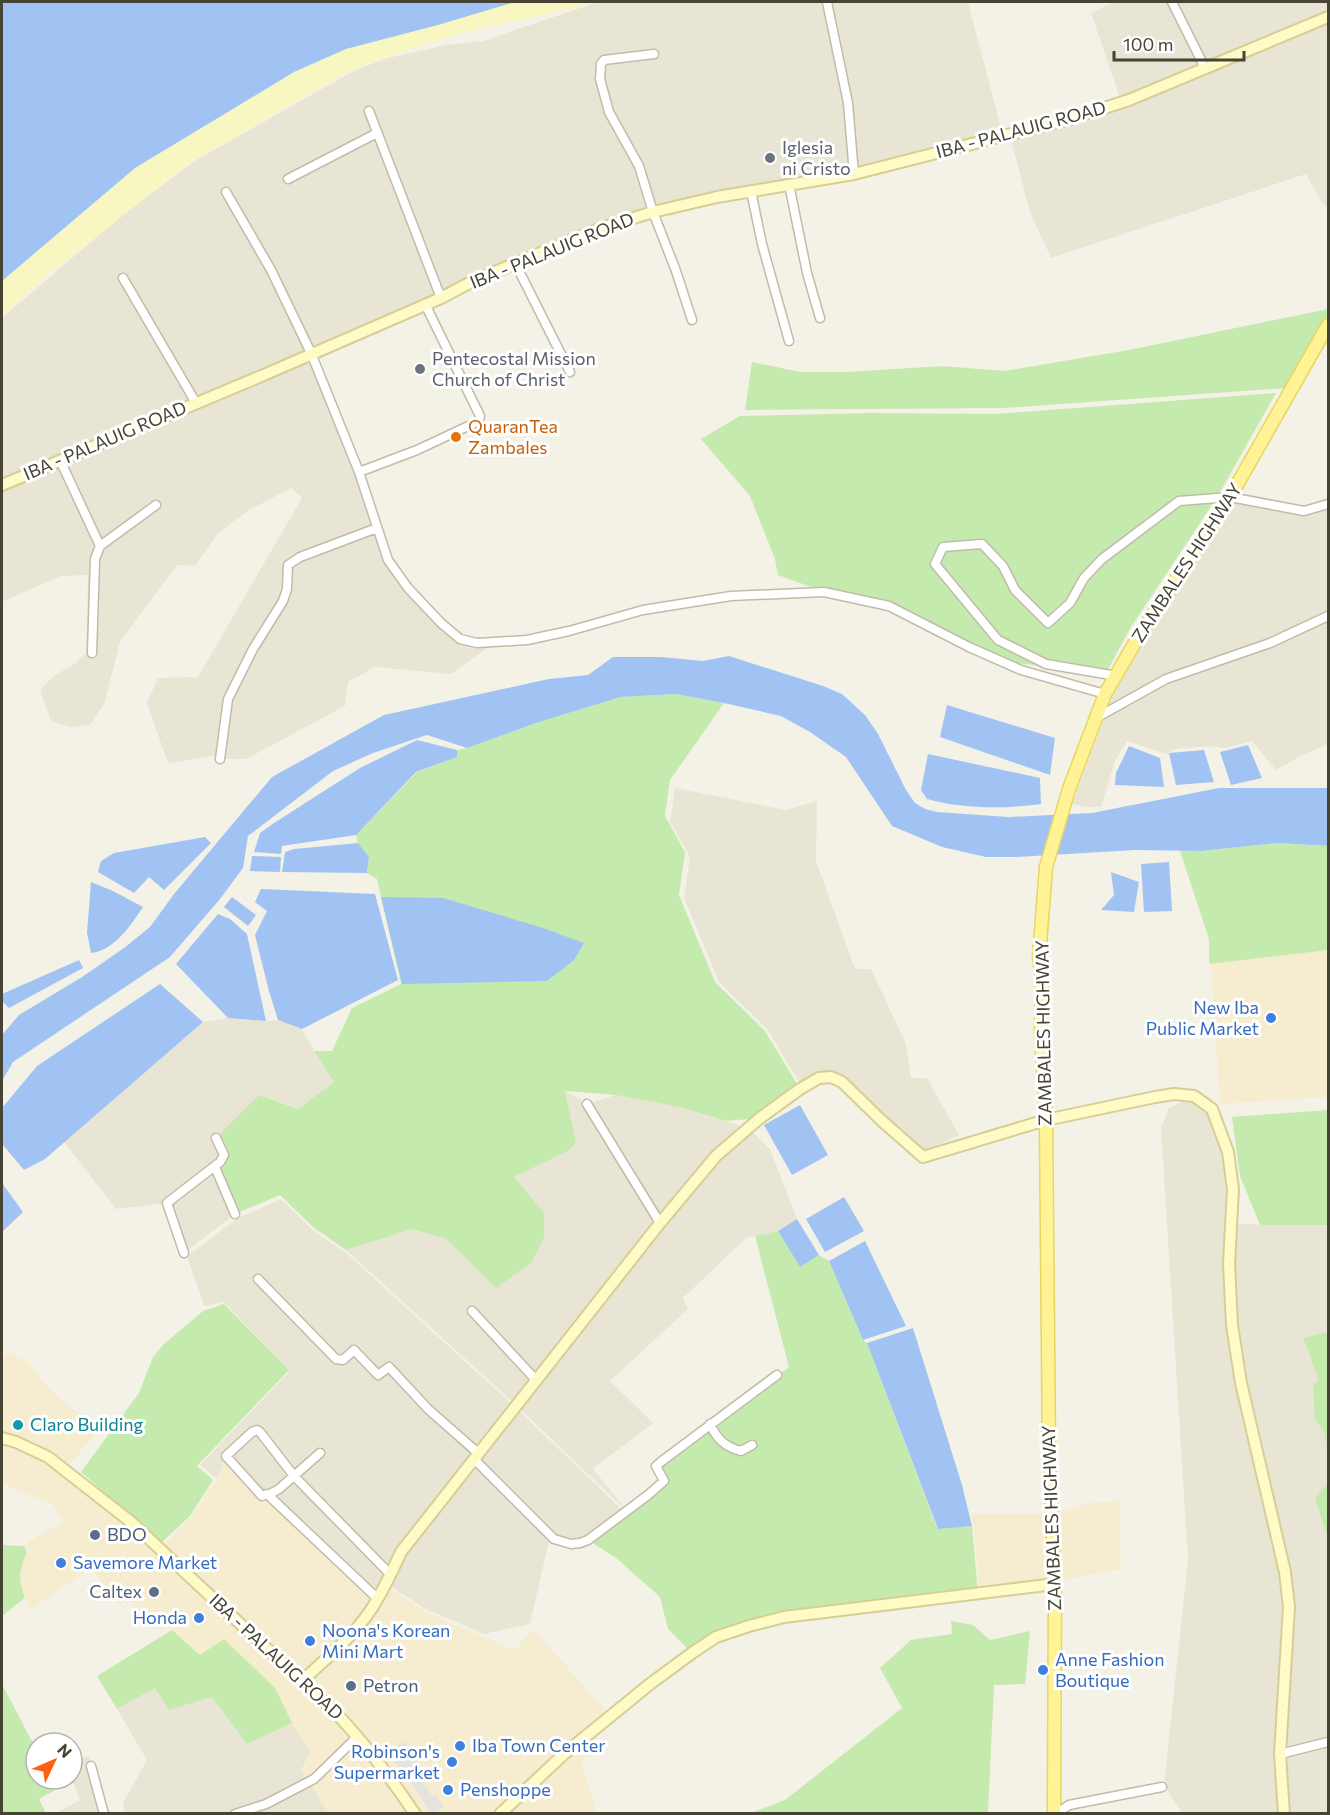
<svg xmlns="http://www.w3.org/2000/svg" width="1330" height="1815" viewBox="0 0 1330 1815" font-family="Commissioner,sans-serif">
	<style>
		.residential { fill: #e8e5d5 }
		.commercial { fill: #f6edd1 }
		.green { fill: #c5eaae }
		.sand { fill: #f9f7c1 }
		.parking { fill: #e5e3df }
		.water { fill: #a1c3f3 }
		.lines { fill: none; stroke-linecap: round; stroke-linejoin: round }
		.street-casing { stroke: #c0bca9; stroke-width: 11 }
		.secondary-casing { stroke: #d6cf95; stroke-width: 14 }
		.primary-casing { stroke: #e7d661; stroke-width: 15 }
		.street { stroke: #fff; stroke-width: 8 }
		.secondary { stroke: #fffbc6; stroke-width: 10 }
		.primary { stroke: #fff395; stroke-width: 12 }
		.worship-dot { fill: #6b7280; stroke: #fff; stroke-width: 2 }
		.food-dot { fill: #e8710a; stroke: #fff; stroke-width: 2 }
		.shop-dot { fill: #3f7fe0; stroke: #fff; stroke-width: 2 }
		.culture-dot { fill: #0f9aa8; stroke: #fff; stroke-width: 2 }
		.service-dot { fill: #5c6f8a; stroke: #fff; stroke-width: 2 }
		.labels { text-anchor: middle; stroke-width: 6; stroke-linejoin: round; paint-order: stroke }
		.street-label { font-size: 18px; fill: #474335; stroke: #fff }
		.worship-label { font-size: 18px; fill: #5b616d; stroke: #fff; text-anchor: start }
		.food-label { font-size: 18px; fill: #c56008; stroke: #fff; text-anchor: start }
		.shop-label { font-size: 18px; fill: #366cbe; stroke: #fff; text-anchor: start }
		.culture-label { font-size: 18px; fill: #0d838f; stroke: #fff; text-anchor: start }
		.service-label { font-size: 18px; fill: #4e5e75; stroke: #fff; text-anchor: start }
	</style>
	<rect width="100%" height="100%" fill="#f4f2e7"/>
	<path class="residential" d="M598 2H968L1003 136 853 174 662 208 311 353 388 560 408 588 460 639 494 643 451 674 375 667 348 682 345 706 246 759H220V755L168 763 147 703 158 678 198 677 302 498 291 488 249 510 218 533 195 566 177 565 120 642 104 704 90 725 71 727 51 721 40 690 54 676 76 663 86 653 88 575 61 576 2 602V318L119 218 193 162 352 72 384 59 447 45 483 41Z
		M1113 2H1167L1185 37 1168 2H1328V16L1121 101 1091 13Z
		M1328 18V209L1323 204 1306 174 1051 258 1030 212 1010 136 1073 120Z
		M1234 501 1292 511 1306 516 1328 507V744L1301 756 1276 770 1252 741 1225 748 1209 746 1175 749 1167 754 1127 741 1115 761 1101 807H1088L1072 804 1114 692 1148 634Z
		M675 788 785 810 817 801 816 861 855 969H871L906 1044 911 1078H927L959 1135 931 1148 920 1150 841 1079 801 1085 767 1029 719 982 684 898 690 857 670 822Z
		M228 1018 266 1021 278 1020 302 1029 314 1051 335 1082 298 1109 259 1095 235 1214 184 1253 167 1203 116 1209 64 1142 203 1022Z
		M565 1090 587 1104 616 1095 679 1107 748 1128 770 1149 797 1219 778 1231 746 1238 683 1298 688 1309 610 1381 653 1423 593 1469 627 1511 517 1406 346 1250 413 1229 446 1239 496 1288 514 1177 568 1151 576 1143Z
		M1194 1096 1212 1109 1228 1152 1230 1224 1328 1225V1332L1303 1338 1319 1380 1315 1419 1324 1431 1328 1453V1483L1315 1498 1328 1540V1813H1182L1164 1785 1188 1560 1161 1128 1169 1108Z
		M281 1199 314 1231 346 1253 514 1406 621 1509 584 1537 576 1541 550 1537 530 1624 484 1634 424 1608 392 1587 377 1596 264 1494 217 1479 200 1465 290 1371 224 1302 204 1306 187 1256 238 1218Z
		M155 1688 169 1710 212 1697 247 1744 292 1723 311 1752 301 1770 329 1813H125L123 1803 147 1760 117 1709Z
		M89 1756 101 1813 55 1814 80 1800 72 1779V1761Z"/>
	<path class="commercial" d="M1328 932V1097L1220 1104 1209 939Z
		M8 1352 27 1361 45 1384 71 1408 100 1429 67 1467 163 1546 191 1517 216 1481 226 1456 262 1496 378 1599 393 1590 425 1612 515 1650 533 1629 611 1716 581 1764 598 1813H329L301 1770 311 1752 292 1723 275 1688 200 1655 168 1626 162 1632 127 1599 120 1605 91 1568 30 1610 22 1589 20 1568 27 1552 43 1541 28 1550 26 1544 63 1521 53 1505 2 1483V1361Z
		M1120 1501 1121 1569 1058 1581 1054 1514 1090 1503Z
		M970 1514H1050L1054 1583 979 1592 974 1527Z"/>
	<path class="green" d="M1328 309V315L1286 388 1004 408 745 410 752 362 800 372H847L943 366 1004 371 1129 350Z
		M1276 393 1216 499 1131 627 1106 673 1014 663 964 642 886 602 822 591 778 575 775 559 750 496 701 439 740 416 872 413 996 414Z
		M676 694 724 703 670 780 665 816 685 852 679 895 715 982 765 1031 800 1089 760 1118 726 1121 679 1107 616 1095 565 1091 576 1143 568 1151 514 1177 544 1213V1238L532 1262 496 1288 446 1239 413 1229 346 1250 313 1227 280 1195 235 1214 215 1167 224 1155 216 1138 259 1095 298 1109 334 1082 314 1051H332L352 1008 401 984 377 879 367 873 369 857 358 843 356 835 417 772 457 757V750L467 748 536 723 621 697Z
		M1278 843 1328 846V950L1209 964V939L1180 851H1201Z
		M1328 1110V1225H1260L1240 1176 1232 1117Z
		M778 1231 800 1266 819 1255 829 1261 863 1340 867 1343 937 1528 972 1526 978 1594 749 1626 692 1653 668 1629 660 1597 616 1558 588 1540 663 1481 656 1466 789 1367 755 1236Z
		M224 1304 289 1370 197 1466 213 1480 190 1516 162 1542 81 1472 139 1393 153 1357 164 1344 203 1311Z
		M1328 1332V1453L1324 1431 1315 1420 1313 1386 1319 1380 1303 1338Z
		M1328 1483V1540L1315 1498Z
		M2 1545 24 1546 27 1552C19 1570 18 1579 25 1598L2 1616Z
		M951 1621 973 1625 990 1640 1030 1631 1025 1684 994 1685 988 1813H751L785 1800 902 1708 880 1668 911 1640 952 1634Z
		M172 1630 200 1655 224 1639 275 1688 292 1723 247 1744 212 1697 169 1710 155 1688 117 1709 97 1676Z
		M2 1684 36 1749V1779H50L54 1791 39 1799 46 1813H2Z"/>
	<path class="sand" d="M515 2H591L579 7 479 29 414 47 351 70 191 162 44 278 2 316V281L135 168 294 72 346 49 438 25Z"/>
	<path class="parking" d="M404 1742 427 1777 422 1781 433 1797 436 1795 444 1806 434 1813H431L410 1781 386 1751Z"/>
	<path class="water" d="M2 2H515L438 25 346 49 294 72 135 168 2 281Z
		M729 656 823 686 842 694 865 715 878 734 906 790 915 803 925 809 937 812 1009 817 1092 813 1219 788H1328V846L1278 843 1201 851 1135 850 1017 857H986L942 847 892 826 846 757 810 732 781 716 724 703 676 694 621 697 536 723 467 748 427 735 373 753 333 771 248 836 243 868 220 899 170 957 13 1062 2 1081V1035L19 1015 82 977 124 948 150 927 174 894 272 777 384 715 549 679 588 675 613 657H661L703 661Z
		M947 705 1055 738 1050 775 940 737Z
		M417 740 457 750V757L416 772 356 835 282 846 281 854 254 852 260 833 274 823 360 768Z
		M1248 745 1262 778 1231 785 1220 752Z
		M1129 746 1160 758 1164 787 1115 785 1116 773Z
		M1204 750 1214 782 1176 785 1169 753Z
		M928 754 1040 778 1041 804C1005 809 962 809 927 799L921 790Z
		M205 837 211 843 164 890 149 877 134 893 98 872 101 861 114 853Z
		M358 843 369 857 367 873 282 872 285 852 294 849Z
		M252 856 281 857 280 872 250 871Z
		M1169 862 1172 911 1144 912 1141 864Z
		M1111 872 1139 882 1134 912 1101 910 1114 895Z
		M91 882 113 891 143 907C131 925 114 951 91 953L87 933Z
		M261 889 375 894 398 980 302 1029 278 1020 269 991 255 935 267 911 255 902Z
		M232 897 256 915 248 926 224 907Z
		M381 897 443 898 543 928 584 943 574 960 547 981 402 984Z
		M218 914 230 919 247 934 266 1021 228 1018 176 964Z
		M79 960 83 968 9 1008 2 1001V994Z
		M160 984 203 1022 45 1159 24 1170 2 1144V1108L37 1066Z
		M800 1105 828 1155 792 1175 764 1125Z
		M2 1183 23 1212 2 1232Z
		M844 1197 864 1231 825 1252 806 1219Z
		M797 1219 819 1255 800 1267 778 1231Z
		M865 1241 906 1326 863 1340 829 1261Z
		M913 1328 962 1485 972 1526 938 1529 867 1343Z"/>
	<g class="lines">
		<g class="street-casing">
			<path id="street" d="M827 2 848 103 854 174
				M1172 2 1205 68
				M654 54 604 60 601 64 600 79 609 112 639 166 653 212 676 271 692 320
				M369 111 441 298
				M288 179 377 133
				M789 184 807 273 820 318
				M751 191 762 244 789 341
				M226 192 271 270 311 353 359 472 388 560 408 588 441 623 460 639 477 643 527 640 569 631 643 610 731 596 824 592 889 606 969 647 1021 670 1105 694
				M516 265 570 372
				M123 278 196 403
				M60 460 100 546 95 559 92 653
				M359 472 417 450 479 421 480 416 425 304
				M100 546 156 505
				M1117 676 1046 664 998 640 935 564 943 547 982 544 1003 566 1015 590 1048 623 1070 603 1084 578 1102 559 1179 501 1230 497 1304 511 1328 504
				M1096 718 1166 679 1270 643 1328 616
				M220 759 228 699 253 649 283 601 287 589 288 565 300 557 377 528
				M587 1104 660 1223
				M215 1167 235 1214
				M184 1253 167 1203 220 1162 224 1155 216 1138
				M258 1279 336 1359 343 1360 354 1350 378 1375 389 1367 428 1409 478 1453
				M472 1311 537 1381
				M710 1424C717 1439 725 1447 741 1451L752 1445
				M474 1459 554 1539 571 1544 580 1543 588 1540 648 1495 664 1481 656 1466 662 1461 777 1375
				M268 1495 279 1489 320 1453
				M378 1599 267 1494 262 1496 226 1456 252 1432 257 1430 260 1432 294 1476 390 1574
				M1280 1754 1328 1742
				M91 1766 104 1814
				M235 1814 266 1804 314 1779 358 1736
				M1056 1814 1069 1805 1162 1787"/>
		</g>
		<g class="secondary-casing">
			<path id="secondary" d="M2 485 266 374 441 298 473 281 601 228 653 212 717 197 854 174 1070 119 1129 100 1328 17
				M2 1438 16 1442 48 1457 131 1522 337 1714C366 1745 391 1778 415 1814
				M303 1680C329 1656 361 1630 378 1598 387 1583 394 1567 401 1552L660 1223 716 1156 760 1118 800 1089 819 1078 831 1077 842 1082 882 1121 923 1157 1046 1120 1155 1097 1174 1094 1194 1096 1212 1109 1228 1152 1233 1189 1229 1264 1232 1325 1241 1383 1285 1572 1289 1607 1280 1754 1284 1814
				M500 1814 564 1754 650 1684 692 1653 716 1637 749 1626 784 1617 1055 1584"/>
		</g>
		<g class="primary-casing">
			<path id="primary" d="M1054 1814 1055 1584 1049 1453 1046 1120 1041 1033 1042 979 1039 957 1046 867 1069 789 1105 694 1140 634 1230 497 1328 325"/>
		</g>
		<use href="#street" class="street"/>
		<use href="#secondary" class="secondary"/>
		<use href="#primary" class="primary"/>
	</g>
	<g class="worship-dot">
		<circle cx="770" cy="158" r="6"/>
		<circle cx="420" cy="369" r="6"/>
	</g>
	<circle class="food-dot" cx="456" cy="437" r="6"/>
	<g class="shop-dot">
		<circle cx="1271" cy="1018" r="6"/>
		<circle cx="61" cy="1563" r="6"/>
		<circle cx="199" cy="1618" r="6"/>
		<circle cx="310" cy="1641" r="6"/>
		<circle cx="1043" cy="1670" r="6"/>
		<circle cx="460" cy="1746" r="6"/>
		<circle cx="452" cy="1762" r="6"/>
		<circle cx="448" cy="1790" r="6"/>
	</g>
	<circle class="culture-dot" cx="18" cy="1425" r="6"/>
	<g class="service-dot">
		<circle cx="95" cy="1535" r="6"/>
		<circle cx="154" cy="1592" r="6"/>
		<circle cx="351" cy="1686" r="6"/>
	</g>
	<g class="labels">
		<g class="street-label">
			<text transform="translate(1021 130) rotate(-15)" y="6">IBA - PALAUIG ROAD</text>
			<text transform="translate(552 251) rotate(-22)" y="6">IBA - PALAUIG ROAD</text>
			<text transform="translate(105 441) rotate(-23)" y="6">IBA - PALAUIG ROAD</text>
			<text transform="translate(1187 563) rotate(-57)" y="6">ZAMBALES HIGHWAY</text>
			<text transform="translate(1044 1033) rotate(-91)" y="6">ZAMBALES HIGHWAY</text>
			<text transform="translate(1052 1518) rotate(-92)" y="6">ZAMBALES HIGHWAY</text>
			<text transform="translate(276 1657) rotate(43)" y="6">IBA - PALAUIG ROAD</text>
		</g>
		<g class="worship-label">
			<text x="782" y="154">Iglesia<tspan x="782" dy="21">ni Cristo</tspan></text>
			<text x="432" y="365">Pentecostal Mission<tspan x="432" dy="21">Church of Christ</tspan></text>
		</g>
		<g class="food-label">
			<text x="468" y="433">QuaranTea<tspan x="468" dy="21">Zambales</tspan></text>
		</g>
		<g class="shop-label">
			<text x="1259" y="1014" text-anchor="end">New Iba<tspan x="1259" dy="21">Public Market</tspan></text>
			<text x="73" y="1569">Savemore Market</text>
			<text x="187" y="1624" text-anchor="end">Honda</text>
			<text x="322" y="1637">Noona's Korean<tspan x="322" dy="21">Mini Mart</tspan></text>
			<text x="1055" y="1666">Anne Fashion<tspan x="1055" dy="21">Boutique</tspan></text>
			<text x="472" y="1752">Iba Town Center</text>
			<text x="440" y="1758" text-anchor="end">Robinson's<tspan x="440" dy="21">Supermarket</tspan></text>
			<text x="460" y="1796">Penshoppe</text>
		</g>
		<g class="culture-label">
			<text x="30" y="1431">Claro Building</text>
		</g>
		<g class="service-label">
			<text x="107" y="1541">BDO</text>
			<text x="142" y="1598" text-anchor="end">Caltex</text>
			<text x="363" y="1692">Petron</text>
		</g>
	</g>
	<rect width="1330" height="1815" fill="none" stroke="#474335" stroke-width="6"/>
	<g transform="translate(54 1761) rotate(46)"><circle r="28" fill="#ffffff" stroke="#b5b4ae" stroke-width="1.5"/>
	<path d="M0-4.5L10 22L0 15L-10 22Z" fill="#ff5e13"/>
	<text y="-9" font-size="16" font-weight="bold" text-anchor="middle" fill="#474335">N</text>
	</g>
	<path d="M1114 51v9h130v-9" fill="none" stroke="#474335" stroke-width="3"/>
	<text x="1123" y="51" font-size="18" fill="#474335" stroke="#ffffff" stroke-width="4.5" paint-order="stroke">100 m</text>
</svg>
